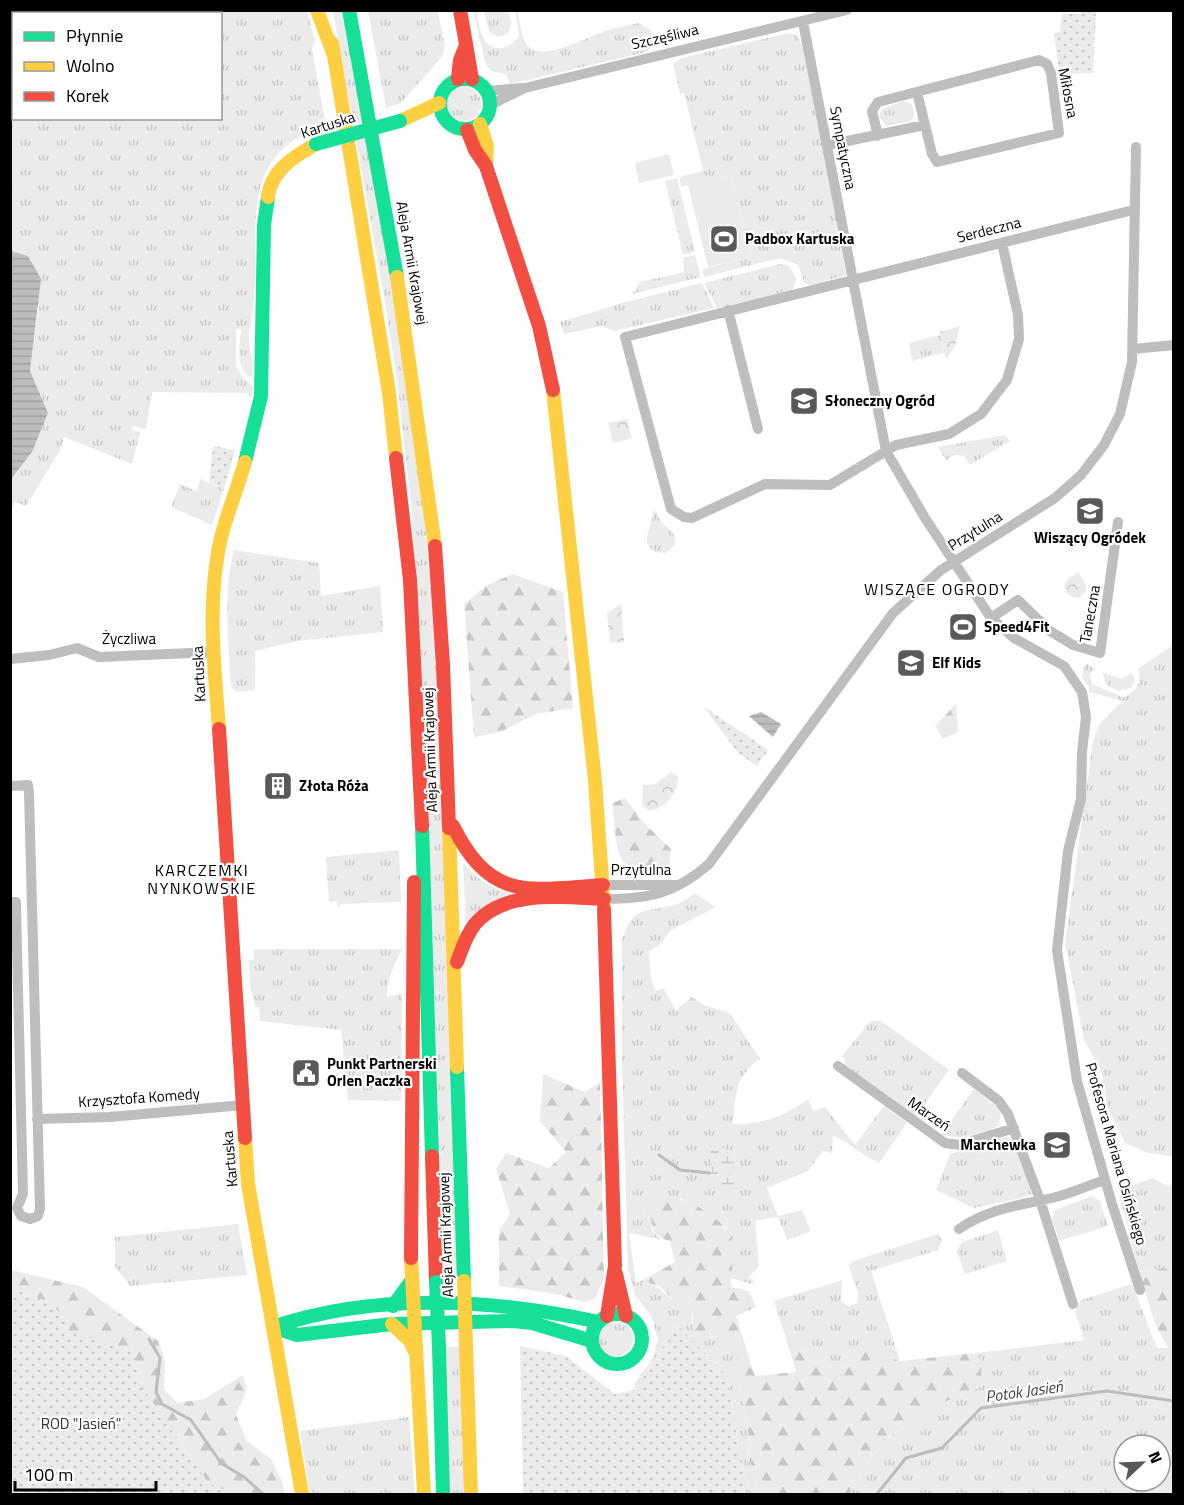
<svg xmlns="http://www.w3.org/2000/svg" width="1184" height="1505" viewBox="0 0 1184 1505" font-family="'Titillium Web',sans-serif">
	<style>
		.grass { fill: url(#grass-tufts); fill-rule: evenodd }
		.forest { fill: url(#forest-firs) }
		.wetland { fill: url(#wetland-marsh) }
		.park { fill: url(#park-crowns) }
		.garden { fill: url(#garden-dots) }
		.pitch { fill: #ebebeb }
		.water { fill: url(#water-rules) }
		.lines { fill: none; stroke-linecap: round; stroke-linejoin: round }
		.stream { stroke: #bdbdbd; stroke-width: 3 }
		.street { stroke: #bebebe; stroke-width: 10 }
		.fast { stroke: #16e098; stroke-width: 14 }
		.slow { stroke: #ffcf43; stroke-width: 14 }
		.jam { stroke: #f24e42; stroke-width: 14 }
		.fast-bridge { stroke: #16e098; stroke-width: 14 }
		.slow-bridge { stroke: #ffcf43; stroke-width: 14 }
		.labels { text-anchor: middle; stroke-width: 4.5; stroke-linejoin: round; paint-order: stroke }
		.street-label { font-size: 15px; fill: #000; stroke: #fff }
		.poi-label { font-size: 15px; font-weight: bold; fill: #000; stroke: #fff; text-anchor: start }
		.park-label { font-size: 15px; fill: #313131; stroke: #fff }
		.neighbourhood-label { font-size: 16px; letter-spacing: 1.5px; fill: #000; stroke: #fff }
		.water-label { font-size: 16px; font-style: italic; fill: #424242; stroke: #fff }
	</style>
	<defs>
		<pattern id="grass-tufts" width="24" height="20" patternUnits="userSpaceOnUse" patternTransform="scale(1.5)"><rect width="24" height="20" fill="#ebebeb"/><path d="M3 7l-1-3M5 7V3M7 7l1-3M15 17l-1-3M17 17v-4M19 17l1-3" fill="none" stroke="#c8c8c8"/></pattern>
		<pattern id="forest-firs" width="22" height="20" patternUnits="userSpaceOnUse" patternTransform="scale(1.5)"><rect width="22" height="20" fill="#ebebeb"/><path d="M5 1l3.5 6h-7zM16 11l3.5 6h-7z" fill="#c8c8c8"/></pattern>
		<pattern id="wetland-marsh" width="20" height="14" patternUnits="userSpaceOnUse" patternTransform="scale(1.5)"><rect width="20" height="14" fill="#ebebeb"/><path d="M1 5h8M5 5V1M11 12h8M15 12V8" fill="none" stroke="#c8c8c8"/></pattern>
		<pattern id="park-crowns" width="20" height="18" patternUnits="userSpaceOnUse" patternTransform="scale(1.5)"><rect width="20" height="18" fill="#ebebeb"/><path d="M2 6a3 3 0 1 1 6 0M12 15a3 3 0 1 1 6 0" fill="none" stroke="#c8c8c8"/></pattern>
		<pattern id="garden-dots" width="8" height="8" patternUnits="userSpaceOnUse" patternTransform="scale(1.5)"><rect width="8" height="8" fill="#ebebeb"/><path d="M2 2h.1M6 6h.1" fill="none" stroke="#c8c8c8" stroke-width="1.8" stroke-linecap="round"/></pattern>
		<pattern id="water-rules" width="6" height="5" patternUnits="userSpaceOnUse" patternTransform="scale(1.5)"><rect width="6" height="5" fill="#bdbdbd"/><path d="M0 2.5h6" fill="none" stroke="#a1a1a1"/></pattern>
	</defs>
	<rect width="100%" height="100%" fill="#fff"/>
	<path class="grass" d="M515 10 517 11C520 20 521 39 528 46 542 61 582 40 597 34 610 29 624 26 638 23L651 30 655 43 647 52 510 84 506 74 491 71 486 65 473 11H477C478 19 479 31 484 39 493 54 511 49 519 35Z
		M11 11H307L315 41 312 49 326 126C246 150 256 211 255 279 255 297 252 316 249 334 248 346 255 369 252 378 234 370 240 345 241 329H236V366L243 378 253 387 252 397H248V393L152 392 146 429 133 426 132 430 140 432 132 464 64 437 61 449 26 506 15 502 11 510V479L32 452 48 413 30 371 39 306 11 246ZM14 14H220V118H14Z
		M333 11H343L394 287 423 499 438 672 459 1280H445L422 674 411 503 397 379 383 290Z
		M368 11H438L445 47 442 57 401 103 386 108Z
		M484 11H508L512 23 508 34 498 37 489 32Z
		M789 33 798 35 801 45H805L846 275 809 286 804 282 798 265 780 258 704 277 702 269 751 257 731 175 681 187 679 177 703 171 684 93 680 94 673 64 681 58Z
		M447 104a17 17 0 1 1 34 0a17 17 0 1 1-34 0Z
		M903 101 912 104 914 115 912 121 886 126 879 116 882 109Z
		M677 178 695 252 683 255 665 181Z
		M695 255 701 277 632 294 640 282 684 272 683 258Z
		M780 264 789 266 796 279 792 291 717 308 704 283Z
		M702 283 714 308 615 331 601 326 564 334 560 322 618 304Z
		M940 335 944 353 912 361 909 343Z
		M1005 435 1010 441 970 465 964 456 955 455 946 460 938 447Z
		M200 479 224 489 212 525 171 507 180 484 197 491Z
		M656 511C658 515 660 521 663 524 671 532 678 532 674 546L666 553 655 552 647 544C646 532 652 523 653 512Z
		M234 550 319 563 321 596 380 586 383 632 297 641 255 651V690L236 692 231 686C228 642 223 593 234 550Z
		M1173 645 1174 1155 1170 1156 1148 1153 1125 1143 1107 1106 1102 1072 1084 1040 1065 943 1093 741 1099 725 1122 701 1089 692V687L1082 678 1085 663 1096 669 1090 674 1092 684 1123 697C1136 692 1143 683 1138 669Z
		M1102 672 1121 679 1132 673 1135 680 1131 688 1119 691 1107 685Z
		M399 850 401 902 341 904 338 908 337 901 329 902 326 857Z
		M463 863C498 905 534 892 583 889 537 894 499 889 466 925Z
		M694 893 716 907 671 930 660 945 649 951 651 980 656 991 663 988 676 1010 692 997 706 1006 730 1013 760 1059C734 1076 736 1096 733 1124 761 1125 786 1116 808 1099L813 1111 825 1107 855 1145 884 1106 907 1123 879 1163C861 1155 851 1143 833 1136L832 1153 823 1151 808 1171 767 1188 778 1216 802 1210 811 1231 787 1240 778 1217 755 1221 759 1266 749 1277 755 1282 751 1284 731 1278 726 1228 681 1198 658 1204 647 1201 643 1214 651 1218 652 1230 660 1239 629 1233 636 1283 648 1277 649 1283C665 1289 669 1304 688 1303L693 1312 691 1323 708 1336 718 1337 728 1343 740 1363V1387L749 1436 750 1461 760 1494H749L739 1449 727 1376 677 1325 635 1390 634 1384 653 1358 658 1338 651 1316 635 1295 628 1269 622 1059V940C633 903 648 913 678 904 684 902 690 897 694 893ZM732 1151 736 1177 718 1188 712 1181 710 1153Z
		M254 949H403C393 966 388 977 387 997L402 993 401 1101 348 1100 341 1030 260 1021 259 1007H255L250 986 249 960 254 959Z
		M880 1020 949 1070 916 1116 845 1065 843 1055 870 1021Z
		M974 1089 1001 1110 999 1125C982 1136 961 1141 941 1134Z
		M1006 1137 1015 1141 1032 1194 1022 1198 974 1208 936 1190 950 1154Z
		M1152 1178 1168 1186 1173 1184V1270L1163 1268 1139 1272 1119 1194 1123 1189Z
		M1091 1196 1100 1201 1108 1226 1059 1241 1052 1218 1056 1210Z
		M238 1224 247 1275 130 1286 115 1267V1237Z
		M998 1230 1007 1261 965 1274 957 1251 962 1242Z
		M938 1234 942 1241 938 1250 871 1271 900 1361 882 1356 859 1365 828 1368 823 1353 812 1347 791 1355 774 1301 842 1280 841 1302 849 1306 857 1303 858 1293 849 1266 853 1261Z
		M1132 1284 1157 1348H1173V1494H849L872 1456 894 1433 957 1395 982 1386 981 1361 976 1353 1084 1340 1075 1311 1081 1300ZM1124 1445H1160V1481H1124Z
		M599 1339a17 17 0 1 1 34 0a17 17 0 1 1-34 0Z
		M446 1347H462L466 1494H450Z
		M409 1417 415 1494H310L300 1431Z"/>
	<path class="forest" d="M513 574 563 592 573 708 536 714 500 732 474 737 464 604 487 585Z
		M956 704 958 732 943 739 935 726Z
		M625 798 643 822 671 849 669 869C611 882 618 848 612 803Z
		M543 1074 585 1092 600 1082 604 1278 596 1298 585 1302 551 1293 499 1286V1230L510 1214 496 1169 506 1153 549 1168 566 1152 540 1121Z
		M670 1196C691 1201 726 1218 731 1241 735 1254 731 1273 731 1287L749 1291 756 1307 736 1316 755 1376 796 1372 791 1355 812 1347 823 1352 828 1368 859 1365 856 1354 862 1350 900 1361 976 1353 981 1361 982 1386 957 1395 894 1433 872 1456 849 1494H760L750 1461 749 1436 740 1387V1363L728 1343 718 1337 708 1336 692 1328 693 1312 688 1303 678 1304 659 1286 649 1283 648 1277 675 1262 670 1241C657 1238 652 1232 651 1218L643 1214 647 1201 653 1200 658 1204Z
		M1163 1268 1173 1270V1348H1168L1155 1324 1139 1272Z
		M11 1270 83 1287 158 1341 165 1360 164 1389 177 1403 204 1399 243 1375 247 1389 236 1415 247 1441 271 1459 282 1481 285 1494H233L208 1483 142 1387 133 1351 65 1331 49 1302 11 1288Z"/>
	<path class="wetland" d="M719 1146 732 1151C736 1163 737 1173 734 1185L718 1188 712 1181 710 1152Z"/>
	<path class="park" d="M960 326 955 346 946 360 939 332Z
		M627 419 632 438 613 443 608 423Z
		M1078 572 1086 584V591L1079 598C1071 598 1066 595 1064 586L1069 578Z
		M621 604 624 642 610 643 607 613Z
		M671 772 678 776C678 794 666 808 649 811L642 805 643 785 655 784Z"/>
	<path class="garden" d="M1081 11H1096L1093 73 1059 74 1054 33 1060 32 1062 14H1080Z
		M213 446 235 450 224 489 209 482Z
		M703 706 768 750 757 766 738 753Z
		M11 1288 49 1302 70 1322 66 1331 133 1351 142 1387 208 1483 233 1494H11Z
		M677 1325 727 1376 739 1449 749 1494H523L520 1346 566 1356 615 1394 636 1389Z"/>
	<path class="pitch" d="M669 154 674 175 639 183 635 163Z
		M731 175 751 257 708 267 688 185Z"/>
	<path class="water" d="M11 246 13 252 28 256 41 279 30 371 48 413 32 452 11 479Z
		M761 712 781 724 773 737 749 716Z"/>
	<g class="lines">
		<path class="stream" d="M659 1155 680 1170 710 1173
			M149 1339 160 1358 156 1392 162 1404 191 1420 221 1463 244 1477 263 1494
			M877 1494 906 1458 942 1448 981 1408 1107 1391 1174 1401"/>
		<path class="street" d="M803 22 886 451 925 518 991 618 1014 638 1064 666 1082 692 1086 717 1082 752 1081 799 1068 851 1057 950 1077 1081 1112 1204 1140 1290
			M487 91 522 88
			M490 105 525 88 847 10
			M878 136 872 111 878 102 1039 60 1047 64 1051 73 1059 133 937 162 932 154 917 92
			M828 145 925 125
			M1002 243 1018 315 1019 339 1007 380 981 414 949 434 896 445 830 485 765 484 692 518 684 517 671 509 625 337 1133 210
			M728 310 758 429
			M1133 349 1174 345
			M991 618 1018 600 1050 631 1073 645 1100 653 1118 522
			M10 659 49 655 77 648 99 657 214 652
			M10 786 28 785 29 793 40 1209 38 1216 30 1219 21 1216 17 1208 23 1194 16 906V902H10
			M603 885H675
			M604 899C648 899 675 894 709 864L893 613 941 570 1055 498 1081 475 1104 445 1120 414 1132 362 1136 147
			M838 1066 945 1143 960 1145 1014 1128
			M962 1073 999 1101 1008 1114 1040 1200 1073 1304
			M37 1119 110 1117 243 1105
			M959 1229C989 1208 1022 1205 1056 1197 1072 1193 1089 1185 1105 1180"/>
		<path class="fast" d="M349 10 397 277
			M440 104a25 25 0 1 1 50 0a25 25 0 1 1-50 0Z
			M245 462 261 396 264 225 268 197
			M422 826 432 1156
			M457 1067 464 1281
			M393 1306 411 1281
			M592 1339a25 25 0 1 1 50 0a25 25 0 1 1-50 0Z
			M273 1327C376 1292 494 1299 599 1322
			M273 1327 297 1335 392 1324 513 1321 532 1323 592 1341
			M439 1347 443 1494"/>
		<path class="slow" d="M317 10 333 53
			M332 43 389 393 396 458
			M400 121 439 103
			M480 124 487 146 486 166
			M268 197C271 170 295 156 316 144
			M397 277 435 546
			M553 390 595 781 604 909
			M219 729C215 673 208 615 217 559 221 527 236 494 245 462
			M449 828 457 1067
			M245 1138 248 1184 302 1494
			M411 1258 424 1494
			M392 1324 410 1341 414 1350
			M466 1346 471 1494"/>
		<path class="jam" d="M460 10 472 79
			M458 79 460 60 466 45
			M467 130 475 150 486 166 539 326 553 390
			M396 458 410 580 422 826
			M435 546 443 665 449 828
			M219 729 245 1138
			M453 826C491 902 528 890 603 885
			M604 909 615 1266 607 1316
			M457 962C462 949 466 935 475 924 505 889 563 897 604 899
			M432 1156 436 1282
			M411 1258 414 882
			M616 1274 626 1316"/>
		<path class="fast-bridge" d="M316 144 400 121
			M436 1282 439 1347"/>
		<path class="slow-bridge" d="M464 1281 466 1346"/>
	</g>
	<defs>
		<g id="stadium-square" transform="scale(1.5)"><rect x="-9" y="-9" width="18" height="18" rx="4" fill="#595959" stroke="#fff"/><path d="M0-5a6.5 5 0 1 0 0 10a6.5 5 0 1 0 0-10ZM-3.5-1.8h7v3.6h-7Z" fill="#fff"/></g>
		<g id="school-square" transform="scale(1.5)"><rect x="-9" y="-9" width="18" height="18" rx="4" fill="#595959" stroke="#fff"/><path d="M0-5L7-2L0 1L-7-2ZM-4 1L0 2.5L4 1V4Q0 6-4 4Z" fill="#fff"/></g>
		<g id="building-square" transform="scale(1.5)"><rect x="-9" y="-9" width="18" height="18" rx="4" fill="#595959" stroke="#fff"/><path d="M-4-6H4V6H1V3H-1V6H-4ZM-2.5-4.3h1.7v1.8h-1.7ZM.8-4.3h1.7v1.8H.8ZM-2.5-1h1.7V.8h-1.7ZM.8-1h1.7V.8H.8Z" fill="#fff"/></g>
		<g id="civic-square" transform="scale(1.5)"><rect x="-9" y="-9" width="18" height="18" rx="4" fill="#595959" stroke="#fff"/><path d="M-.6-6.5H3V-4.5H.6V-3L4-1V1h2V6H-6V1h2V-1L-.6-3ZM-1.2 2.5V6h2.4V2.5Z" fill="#fff"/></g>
	</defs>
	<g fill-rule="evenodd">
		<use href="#stadium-square" x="724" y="239"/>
		<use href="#school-square" x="804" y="401"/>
		<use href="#school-square" x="1090" y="511"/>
		<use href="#stadium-square" x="963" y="627"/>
		<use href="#school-square" x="911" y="663"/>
		<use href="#building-square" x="278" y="786"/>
		<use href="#civic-square" x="306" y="1073"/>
		<use href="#school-square" x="1057" y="1145"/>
	</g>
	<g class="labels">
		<g class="street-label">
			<text transform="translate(665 37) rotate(-13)" y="5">Szczęśliwa</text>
			<text transform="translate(1068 93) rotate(79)" y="5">Miłosna</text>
			<text transform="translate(328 125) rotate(-18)" y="5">Kartuska</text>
			<text transform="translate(843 148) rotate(79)" y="5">Sympatyczna</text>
			<text transform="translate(989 230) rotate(-14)" y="5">Serdeczna</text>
			<text transform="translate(412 263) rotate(80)" y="5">Aleja Armii Krajowej</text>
			<text transform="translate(975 531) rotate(-32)" y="5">Przytulna</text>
			<text transform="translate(1090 614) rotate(-80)" y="5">Taneczna</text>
			<text x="129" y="644">Życzliwa</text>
			<text transform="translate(199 674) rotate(-93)" y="5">Kartuska</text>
			<text transform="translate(430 750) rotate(-92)" y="5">Aleja Armii Krajowej</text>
			<text x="641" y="875">Przytulna</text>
			<text transform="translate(139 1098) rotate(-4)" y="5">Krzysztofa Komedy</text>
			<text transform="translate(929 1114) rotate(35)" y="5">Marzeń</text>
			<text transform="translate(1116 1154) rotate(74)" y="5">Profesora Mariana Osińskiego</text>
			<text transform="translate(230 1159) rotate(-95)" y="5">Kartuska</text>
			<text transform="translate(446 1235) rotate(-92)" y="5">Aleja Armii Krajowej</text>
		</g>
		<g class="poi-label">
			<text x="745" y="244">Padbox Kartuska</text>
			<text x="825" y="406">Słoneczny Ogród</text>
			<text x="1090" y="543" text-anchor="middle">Wiszący Ogródek</text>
			<text x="984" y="632">Speed4Fit</text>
			<text x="932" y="668">Elf Kids</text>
			<text x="299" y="791">Złota Róża</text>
			<text x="327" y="1069">Punkt Partnerski<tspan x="327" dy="17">Orlen Paczka</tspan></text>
			<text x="1036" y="1150" text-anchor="end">Marchewka</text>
		</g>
		<g class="park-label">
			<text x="81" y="1429">ROD "Jasień"</text>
		</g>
		<g class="neighbourhood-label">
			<text x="937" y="595">WISZĄCE OGRODY</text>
			<text x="202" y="876">KARCZEMKI<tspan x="202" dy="18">NYNKOWSKIE</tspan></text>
		</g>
		<g class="water-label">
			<text transform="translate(1024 1391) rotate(-8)" y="6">Potok Jasień</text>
		</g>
	</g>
	<rect width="1184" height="1505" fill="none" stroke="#000000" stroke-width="24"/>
	<rect x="12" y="12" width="210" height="108" fill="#ffffff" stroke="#999999" stroke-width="1.5"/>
	<rect x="24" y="32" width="30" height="9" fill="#16e098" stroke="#999999" stroke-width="1.5"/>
	<text x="66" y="42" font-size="18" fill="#000000">Płynnie</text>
	<rect x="24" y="62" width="30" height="9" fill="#ffcf43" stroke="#999999" stroke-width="1.5"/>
	<text x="66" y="72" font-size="18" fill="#000000">Wolno</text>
	<rect x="24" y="92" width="30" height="9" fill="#f24e42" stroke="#999999" stroke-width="1.5"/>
	<text x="66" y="102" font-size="18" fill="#000000">Korek</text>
	<g transform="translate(1142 1463) rotate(67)"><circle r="28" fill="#ffffff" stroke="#999999" stroke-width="1.5"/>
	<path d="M0-4.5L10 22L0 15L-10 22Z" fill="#595959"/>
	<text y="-9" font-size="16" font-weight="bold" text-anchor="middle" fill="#000000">N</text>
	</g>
	<path d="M15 1481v9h141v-9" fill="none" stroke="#000000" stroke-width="3"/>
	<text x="24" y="1481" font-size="18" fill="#000000" stroke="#ffffff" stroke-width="4.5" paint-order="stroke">100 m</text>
</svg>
